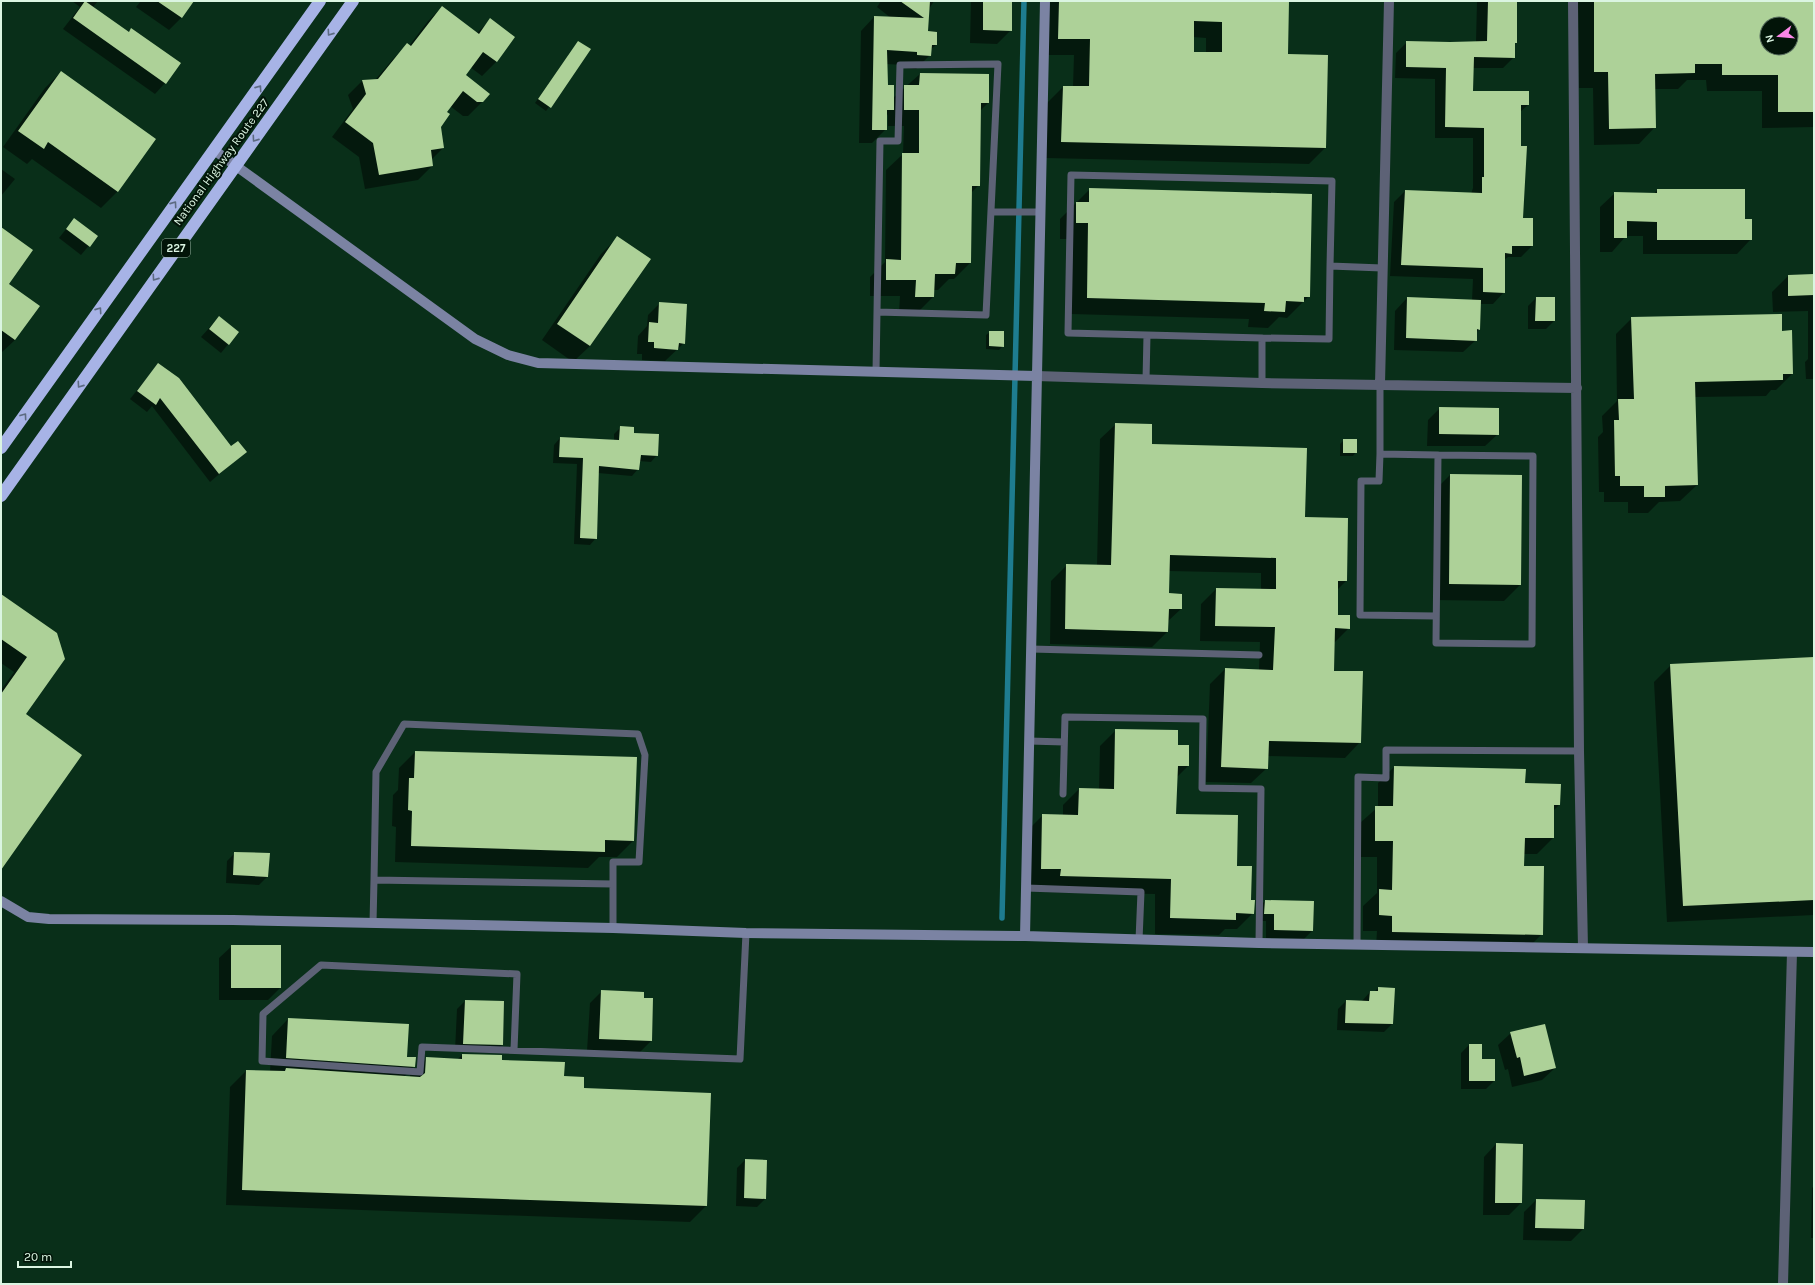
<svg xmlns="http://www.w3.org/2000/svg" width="1815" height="1285" viewBox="0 0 1815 1285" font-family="Karla,sans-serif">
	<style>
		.shadow { fill: #0007; fill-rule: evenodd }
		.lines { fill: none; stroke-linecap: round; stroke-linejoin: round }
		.stream { stroke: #1e7c8f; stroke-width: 5.5 }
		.building { fill: #add198; fill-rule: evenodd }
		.lane { stroke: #5d6276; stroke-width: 7 }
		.street { stroke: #5d6276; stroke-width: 10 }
		.secondary { stroke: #7b83a3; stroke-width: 10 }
		.highway { stroke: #a7b3e6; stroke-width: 12 }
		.oneway { stroke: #5d6b82 }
		.labels { text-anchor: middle; stroke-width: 4; stroke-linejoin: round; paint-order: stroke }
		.shield { fill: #021408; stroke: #9ab2a1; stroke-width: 1 }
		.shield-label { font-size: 11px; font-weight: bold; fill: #dbf5e2 }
		.street-label { font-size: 12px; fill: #dbf5e2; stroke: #021408 }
	</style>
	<rect width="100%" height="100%" fill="#092f19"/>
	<path class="shadow" d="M72 1H98L93 7 128 33 131 30 165 83 155 94 63 29 80 7Z
		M141 1H193L182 17 169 30 136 7Z
		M881 1H934L929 9 927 32 936 45 930 50V55L916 69 904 68V65L886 64 887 86 893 98 920 74 988 103 980 111 979 185 971 193 970 263 954 279H949L938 290H933V297L917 313H899L900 296H870V277L885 262 886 170 903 154 904 126H888V114L886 117V129L872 143H859L861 31 874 17 891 18 877 7Z
		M971 1H1011V30L997 44 970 43Z
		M1043 1H1288L1287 55 1325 148 1309 164 1046 158 1047 103 1063 87H1073L1074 55H1042ZM1193 37 1206 38V53H1193Z
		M1477 1H1516L1514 57 1503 68H1472V92L1528 105 1520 112 1522 219 1532 246 1521 257H1508L1504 260V292L1493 304H1480L1479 329 1476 333V340L1463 352 1394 350 1395 311 1407 298 1472 301 1473 279 1390 276 1394 202 1405 191 1471 194 1473 188V138H1435V79L1395 78 1396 53 1407 42H1476Z
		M1578 1H1814V127L1762 128V91H1707L1706 80H1687L1678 89H1654L1655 127 1639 144 1594 145 1593 88H1579ZM1767 24H1791V48H1767Z
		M442 7 477 33 490 20 514 37 496 62 482 76 470 67 464 75 482 102 468 116H463L450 106 445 112 440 127 443 148 431 160 432 166 418 180 365 189 359 157 332 137 353 109 348 95 362 81 375 80 393 59 407 45 409 46 428 21Z
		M578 42 589 49 546 111 535 103Z
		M61 72 155 139 117 192 101 208 32 159 27 164 3 147 45 88Z
		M1 169 15 179 1 196Z
		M1090 189 1309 296 1287 318 1279 317 1268 328 1248 327 1249 319 1071 314 1072 239H1060V219Z
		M1657 190 1744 220 1751 239 1737 254H1643V236H1626L1612 252H1600V207L1615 193 1654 194Z
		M74 219 97 236 81 255 59 238Z
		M1 228 15 340 1 353Z
		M618 237 649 259 590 346 573 362 542 340 601 254Z
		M1814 275V379H1806L1805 362 1808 359V311L1773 312 1772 292 1788 276Z
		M1536 298 1554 321 1546 329H1528V306Z
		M660 303 684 343 665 361 642 360V354H637L638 336 647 326 648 315Z
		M219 317 238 332 221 353 201 337Z
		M1632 318 1781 332 1792 374 1776 390H1771L1766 396 1695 397 1697 485 1680 501 1659 502 1648 513H1628V502H1604V492H1599L1598 437 1603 432 1602 416 1617 401 1616 334Z
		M990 332 1003 346 999 350 986 349V335Z
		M158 364 231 448 245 452 210 482 152 406 147 412 130 399Z
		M1440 408 1498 434 1485 446H1427L1428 420Z
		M1116 424 1151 445 1304 518 1347 519 1346 581 1337 590V616L1349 628 1333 644V672L1360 742 1345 758 1267 756V768L1251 783 1206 782 1210 684 1225 669 1259 670 1260 642 1200 641 1201 604 1216 589 1261 590V573L1169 571 1168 594 1181 609 1167 622V632L1152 647 1050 644 1051 581 1067 565 1097 566 1100 439Z
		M621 427 633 434 657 455 651 462 639 461 638 469 632 476 598 473 596 538 590 545 574 544 577 464 553 463 554 445 560 438 614 440V434Z
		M1344 440 1356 452 1353 456H1340V444Z
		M1450 475 1520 585 1504 601 1433 600 1434 491Z
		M1 595 56 634 25 715 1 869V690L14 672 1 663Z
		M1814 658V915L1667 922 1654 682 1671 665Z
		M1116 730 1177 746 1188 766 1176 778 1175 815 1236 867 1250 901 1253 913 1237 929H1225L1219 935 1155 934V894L1045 892V885H1026L1027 831 1043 815H1063V805L1079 789 1099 790 1100 746Z
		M415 752 633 841 617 857H599L588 868 395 862 396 827 392 826 393 795 398 790 399 768Z
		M1394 767 1524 784 1559 805 1553 811V838L1537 854H1523V867L1542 934 1526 950 1376 947 1377 931H1363V906L1377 893V857H1359L1360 823 1378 807V783Z
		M235 853 267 877 259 885 226 883 227 861Z
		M1265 901 1312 931 1304 939 1266 938V921H1257V909Z
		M232 946 280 988 268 1000H219V958Z
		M1378 988 1392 1024 1384 1032 1337 1030 1338 1009 1346 1001H1362L1370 992H1374Z
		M602 991 651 1041 639 1053 587 1051 590 1003Z
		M465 1001 502 1045 494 1053 455 1051 457 1009Z
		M288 1019 406 1057 414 1066 404 1077H410V1075L427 1058 458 1059 462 1055 501 1061 563 1077 583 1089 706 1206 690 1222 226 1205 230 1087 246 1071 270 1072 272 1036Z
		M1511 1033 1555 1068 1542 1080 1512 1087 1508 1069 1505 1070 1498 1045Z
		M1469 1045 1481 1060 1494 1081 1486 1089H1461V1053Z
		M1496 1144 1522 1145 1521 1203 1509 1215H1483L1484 1157Z
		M745 1160 765 1199 757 1207 736 1206 737 1168Z
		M1814 1186V1238H1811L1812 1188Z
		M1536 1200 1584 1201 1583 1229 1571 1241 1523 1240 1524 1212Z"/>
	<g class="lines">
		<path class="stream" d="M1002 918 1024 1"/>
	</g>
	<path class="building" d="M85 1 129 32 131 28 181 63 166 84 73 18Z
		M157 1H194L182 18Z
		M900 1H930L928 31 937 32V45H932L931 56 917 55V52L887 50 888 85H894V110H887V130H872L874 16 924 18Z
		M983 1H1012V31L983 30Z
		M1059 1H1289L1288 54 1328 55 1326 148 1061 142 1063 86H1089L1090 39H1058ZM1194 21 1222 22V52H1194Z
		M1488 1H1517V43H1515V58L1474 57 1473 91H1529V105H1521V146H1527L1523 218H1533V246H1512V254L1505 253V293L1483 292V268L1401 265 1405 190 1482 193V177H1484V128L1445 127 1446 68 1406 67V41L1450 42 1487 41Z
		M1594 1H1814V112H1778V75H1722V64H1695V73L1655 74 1656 128 1609 129 1608 72H1594ZM1767 24H1791V48H1767Z
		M442 6 479 34 490 18 515 37 497 62 483 52 466 75 490 94 483 102H477L463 91 447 112 450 114 441 127 444 148 431 150 433 166 379 175 373 143 345 122 366 94 362 80 378 79 407 43 411 46Z
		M578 41 591 49 551 108 538 99Z
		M61 71 156 139 118 192 48 142 44 149 18 131Z
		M920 73 989 74V103H981L980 186H972L971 263H956L955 274H935L934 297H915L916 280H886V259L901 260 902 153H919V110H904V85H919Z
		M1089 188 1312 194 1310 297H1304V302L1286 301 1285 312 1264 311 1265 303 1087 298 1088 223H1076V202H1089Z
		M1657 189H1745V219H1752V240H1657V222L1627 221V238H1614V192L1657 193Z
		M74 218 98 236 90 247 66 229Z
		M1 227 33 250 9 284 40 306 15 340 1 330Z
		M617 236 651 259 590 346 557 324Z
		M1814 274V295L1788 296V275Z
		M1407 297 1481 300 1480 330 1477 329V341L1406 338Z
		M1536 297H1555V321H1535Z
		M659 302 687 304 685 344 679 343 678 350 654 348V342H648L649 322 658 323Z
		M1782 314V331L1792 330 1793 374H1783V380L1695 382 1698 485 1665 486V497H1644V486H1620V476H1615L1614 420H1619L1618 399H1634L1631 317Z
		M219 316 239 332 229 345 209 329Z
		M989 331H1004V347L989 346Z
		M158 363 179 378 231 446 238 441 247 452 219 474 160 398 156 405 137 391Z
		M1439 407 1499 408V435L1439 434Z
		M1115 423 1152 424V444L1307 448 1305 517 1348 518 1347 581H1338V615H1350V629L1335 628 1334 671H1363L1361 743 1269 741 1268 769 1221 767 1225 668 1273 670 1275 627 1215 626 1216 588 1276 589V558L1170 555 1169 593 1182 594V609H1169L1168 632 1065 629 1066 564 1111 565Z
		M620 426 634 427V433L659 434 658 456 641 455 639 470 599 466 597 539 580 538 583 458 559 457 560 437 619 440Z
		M1343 439H1357V453H1343Z
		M1450 474 1522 475 1521 585 1449 584Z
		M1 594 57 633 65 659 26 714 82 755 1 870V694L27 657 1 639Z
		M1814 657V900L1683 906 1670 664Z
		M1115 729 1178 730V745H1189V766H1178L1176 814 1238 815 1237 866H1252L1251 900H1255L1254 914 1236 913V920L1170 918 1171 879 1060 876 1061 869H1041L1042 814 1078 815 1079 788 1114 789Z
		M415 751 637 757 634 841 605 840V852L411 846 412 811 408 810 409 778H414Z
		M1394 766 1526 769 1525 783 1561 784 1560 805H1554V838H1525L1524 866H1544L1543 935 1392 932V916L1379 915V889L1392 890 1393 841H1375V806H1393Z
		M234 852 270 853 268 877 233 875Z
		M1265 900 1314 901 1313 931 1274 930V914H1264Z
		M231 945H281V988H231Z
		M1378 987 1395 988 1393 1024 1345 1023 1346 1000 1369 1001 1370 991H1378Z
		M601 990 644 992V998H653L652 1041 599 1039Z
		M465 1000 504 1001 503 1045 463 1044Z
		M288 1018 409 1024 407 1057H416L415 1067 286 1058Z
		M1545 1024 1556 1068 1524 1076 1520 1057 1517 1058 1510 1032Z
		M1469 1044H1482V1059H1495V1081H1469Z
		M462 1054 502 1055V1060L565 1062 564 1076 584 1077V1088L711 1093 707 1206 242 1190 246 1070 285 1071 286 1068 420 1077 425 1073 426 1057 462 1059Z
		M1496 1143 1523 1144 1522 1203H1495Z
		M745 1159 767 1160 766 1199 744 1198Z
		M1536 1199 1585 1200 1584 1229 1535 1228Z"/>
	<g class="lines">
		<path class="lane" d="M991 212H1040
			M1147 335 1068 333 1071 175 1332 181 1330 266
			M1262 338 1329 339 1330 266 1382 268
			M876 372 877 312 986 315 998 64 900 65 898 141H880L877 312
			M1146 380 1147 335 1262 338V383
			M1380 384V454L1438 455
			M1380 454 1379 481H1361L1360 615 1436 616
			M1438 455 1533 456 1532 644 1436 643Z
			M1031 649 1259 655
			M1029 741 1064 742
			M1063 794 1065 717 1203 719 1202 788 1261 789 1259 943
			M374 880 376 772 404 724 638 734 645 755 639 862H613V884
			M1026 888 1141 892 1139 940
			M373 923 374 880 613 884V928
			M1357 945 1358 777 1386 778V750L1579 751
			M514 1050 517 974 321 965 263 1014 262 1061 420 1072 422 1047 740 1059 746 933"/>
		<path class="street" d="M1573 1 1579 751 1583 948
			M1036 376 1262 383 1577 388
			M1380 384 1389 1
			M1783 1284 1792 952"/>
		<path class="secondary" d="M214 150 475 339 508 355 538 363 1036 376
			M1 901 28 917 49 919 233 920 613 928 746 933 1025 936 1259 943 1814 952
			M1025 936 1045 1"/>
		<path class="highway" d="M1 448 320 1
			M1 496 353 1"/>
	</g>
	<defs><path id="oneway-chevron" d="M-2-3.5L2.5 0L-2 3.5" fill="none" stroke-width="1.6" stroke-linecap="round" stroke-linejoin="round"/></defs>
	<g class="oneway">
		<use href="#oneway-chevron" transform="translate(330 33) rotate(125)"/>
		<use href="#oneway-chevron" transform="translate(259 88) rotate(-55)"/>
		<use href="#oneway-chevron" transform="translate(255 139) rotate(125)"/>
		<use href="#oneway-chevron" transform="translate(174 204) rotate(-55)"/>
		<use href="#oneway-chevron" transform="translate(155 278) rotate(125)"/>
		<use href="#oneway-chevron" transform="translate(99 310) rotate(-55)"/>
		<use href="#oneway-chevron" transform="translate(80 385) rotate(125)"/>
		<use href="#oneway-chevron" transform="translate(24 416) rotate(-54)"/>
	</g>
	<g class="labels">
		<rect class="shield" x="162" y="239" width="28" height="18" rx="3"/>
		<g class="shield-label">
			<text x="176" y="252">227</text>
		</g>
		<g class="street-label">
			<text transform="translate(221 162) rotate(-54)" y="4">National Highway Route 227</text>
		</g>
	</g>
	<rect width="1815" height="1285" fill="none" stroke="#dbf5e2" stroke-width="4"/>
	<g transform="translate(1779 36) rotate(254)"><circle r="19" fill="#021408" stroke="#596e5f"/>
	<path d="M0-3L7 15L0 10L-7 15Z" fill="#fa87e6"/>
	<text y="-6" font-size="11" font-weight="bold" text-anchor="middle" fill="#dbf5e2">N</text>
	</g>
	<path d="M18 1261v6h53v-6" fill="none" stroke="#dbf5e2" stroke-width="2"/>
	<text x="24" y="1261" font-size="12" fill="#dbf5e2" stroke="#021408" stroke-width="3" paint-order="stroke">20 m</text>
</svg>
